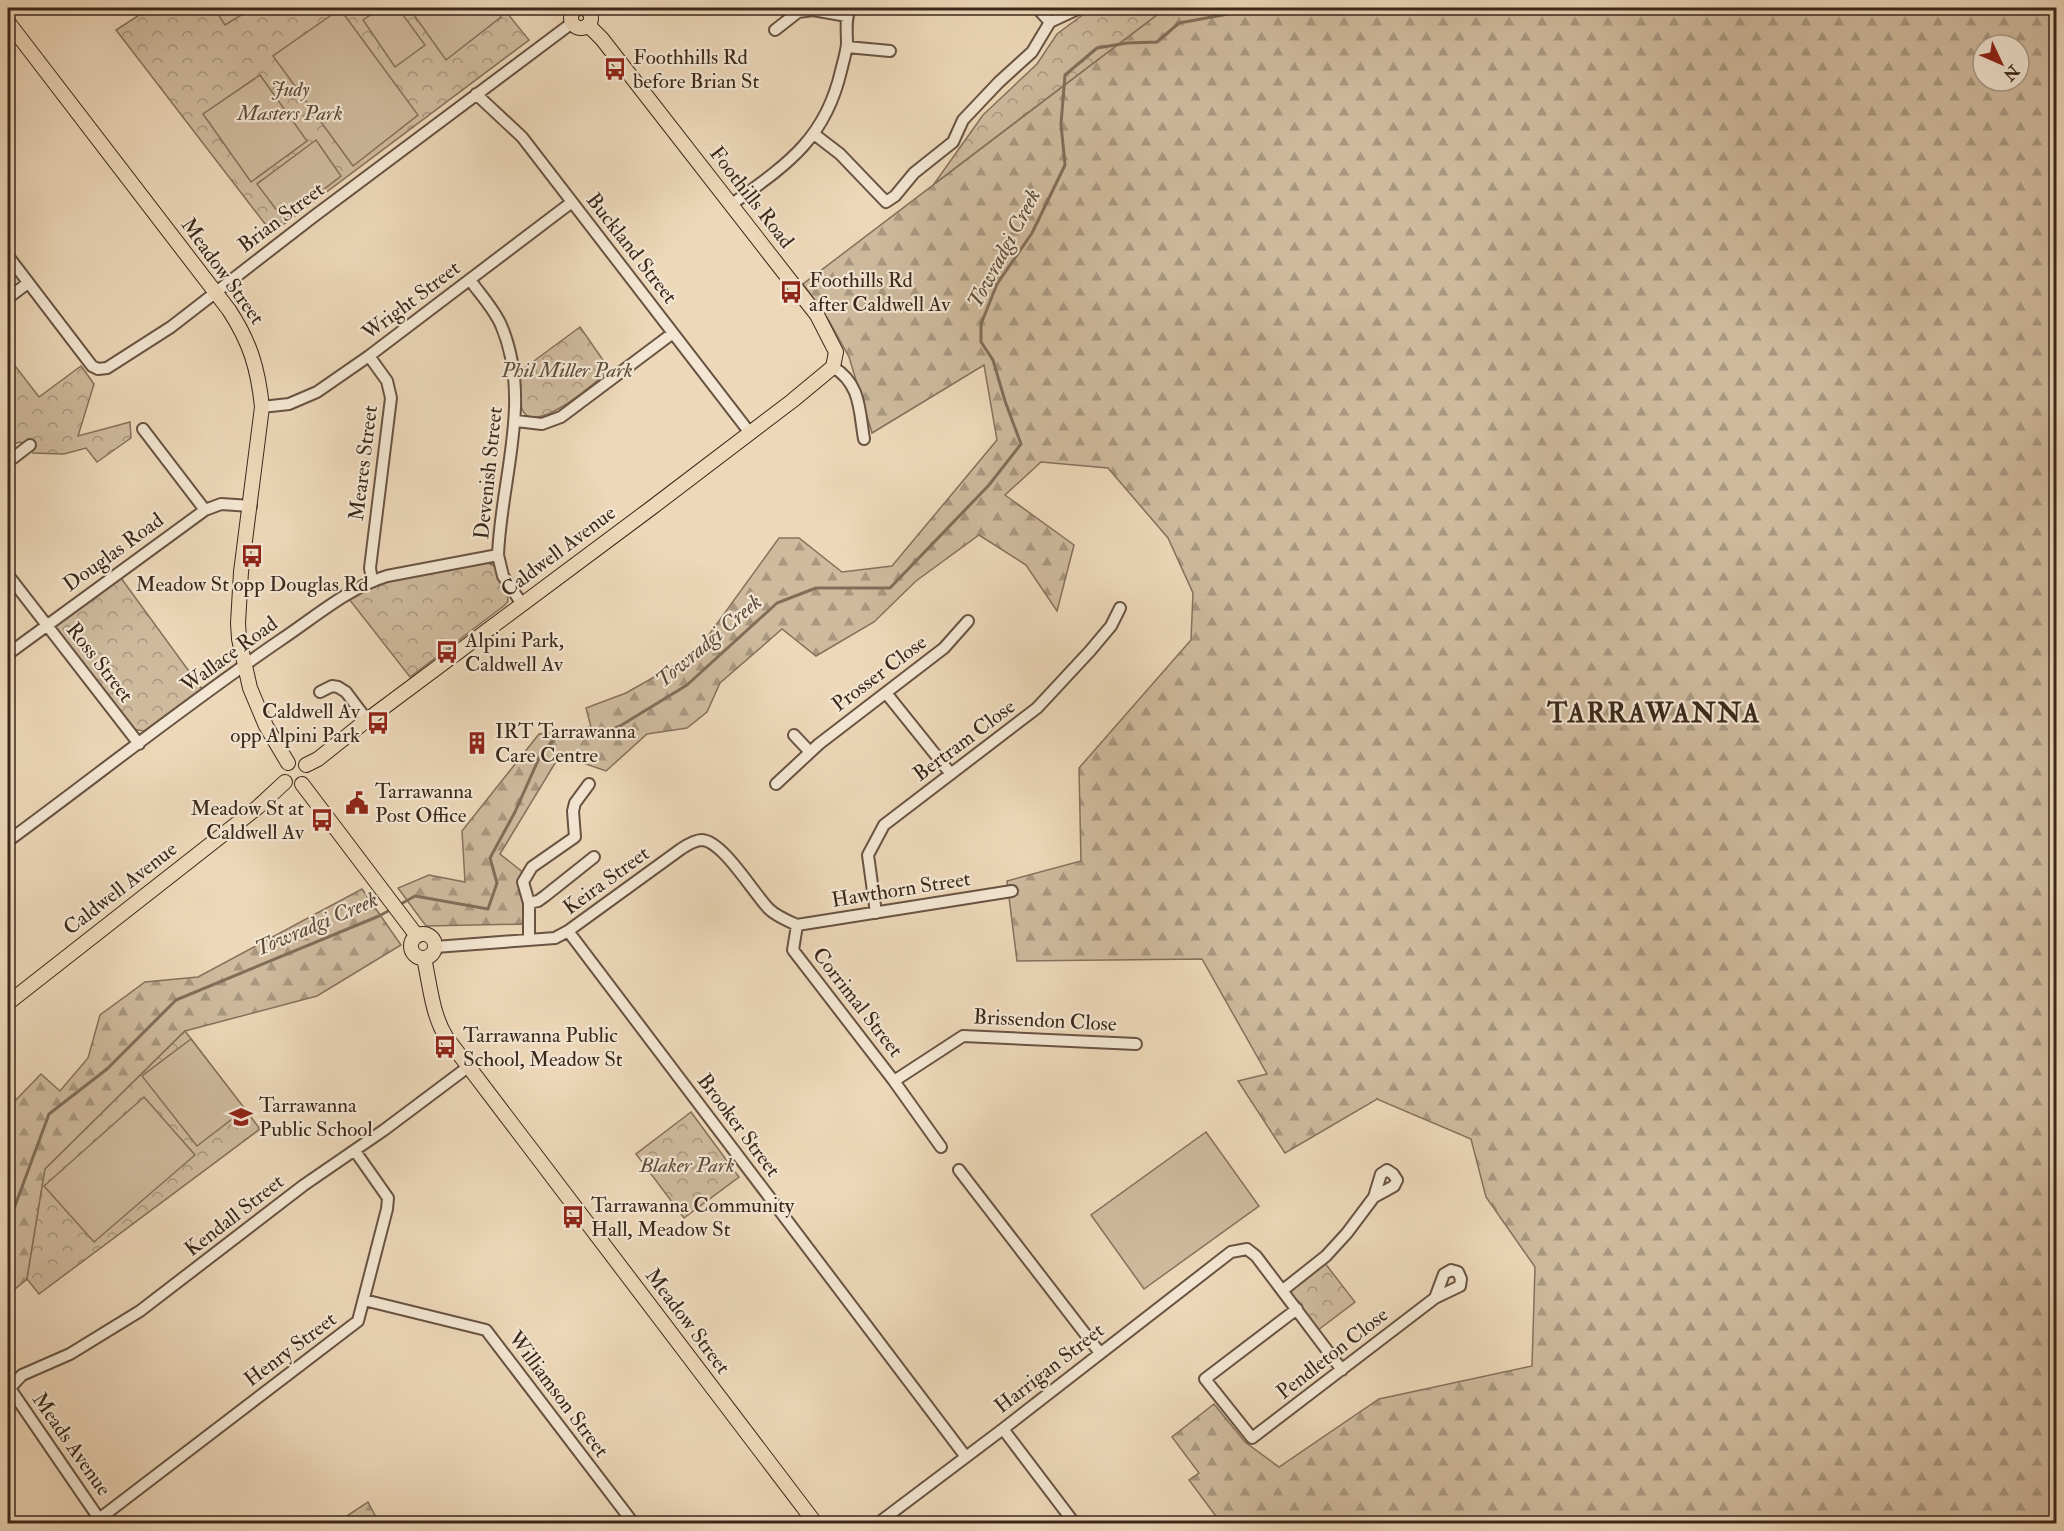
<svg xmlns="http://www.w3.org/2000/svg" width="2064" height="1531" viewBox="0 0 2064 1531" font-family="'IM FELL Double Pica',serif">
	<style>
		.forest { fill: url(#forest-firs); stroke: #86705c; stroke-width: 1.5; fill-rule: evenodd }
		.park { fill: url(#park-crowns); stroke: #86705c; stroke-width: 1.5 }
		.pitch { fill: #cfba9e; stroke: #86705c; stroke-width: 1.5 }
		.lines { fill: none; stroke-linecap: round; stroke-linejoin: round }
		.stream { stroke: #826d59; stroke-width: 3 }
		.minor-casing { stroke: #685342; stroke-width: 14 }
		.major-casing { stroke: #3c271b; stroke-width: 16 }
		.minor { stroke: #f3e6d2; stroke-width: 10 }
		.major { stroke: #edd8b9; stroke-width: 14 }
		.labels { text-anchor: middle; stroke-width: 4.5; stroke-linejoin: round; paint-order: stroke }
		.poi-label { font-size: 21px; fill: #3c271b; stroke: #f3e6d2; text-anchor: start }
		.park-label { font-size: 21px; font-style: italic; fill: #614c3c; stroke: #f3e6d2 }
		.street-label { font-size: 21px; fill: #3c271b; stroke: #f3e6d2 }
		.water-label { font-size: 22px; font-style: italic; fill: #5f4a3a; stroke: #f3e6d2 }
		.district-label { font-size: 27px; font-weight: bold; letter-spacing: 1.5px; fill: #3c271b; stroke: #f3e6d2 }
	</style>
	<defs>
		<pattern id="forest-firs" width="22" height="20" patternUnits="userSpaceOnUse" patternTransform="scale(1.5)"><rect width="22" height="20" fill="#cfba9e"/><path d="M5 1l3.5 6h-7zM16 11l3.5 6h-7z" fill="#a99780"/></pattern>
		<pattern id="park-crowns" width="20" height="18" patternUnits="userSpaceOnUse" patternTransform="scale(1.5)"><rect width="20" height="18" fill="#cfba9e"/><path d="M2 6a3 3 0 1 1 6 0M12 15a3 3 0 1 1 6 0" fill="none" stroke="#a99780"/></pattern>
	</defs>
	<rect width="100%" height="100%" fill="#edd8b9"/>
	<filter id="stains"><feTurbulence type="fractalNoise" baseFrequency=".00333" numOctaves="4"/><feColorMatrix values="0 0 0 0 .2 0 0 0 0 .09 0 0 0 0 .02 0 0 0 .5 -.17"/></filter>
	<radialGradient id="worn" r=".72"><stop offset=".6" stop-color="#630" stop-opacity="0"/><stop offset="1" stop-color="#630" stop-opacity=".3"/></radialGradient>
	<path class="forest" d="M1166 8H2056V1523H1221L1189 1480 1199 1473 1172 1437 1214 1404 1245 1442 1279 1467 1379 1399 1532 1366 1535 1267 1486 1197 1471 1139 1377 1099 1285 1153 1238 1081 1267 1074 1202 959 1017 961 1007 881 1081 861 1079 768 1191 640 1193 593 1168 538 1108 468 1041 462 1005 495 1074 545 1057 611 1026 565 979 535 916 581 874 622 816 656 782 629 720 683 707 712 687 728 647 734 606 771 560 755 500 854 525 874 528 924 426 926 398 888 429 875 465 882 462 831 539 734 591 727 586 708 626 693 695 654 779 538H799L842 572 892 566 997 440 984 365 872 433 849 357 829 321 803 284ZM1983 45H2019V81H1983Z
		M362 889 401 945 317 996 185 1031 45 1169 27 1279 8 1295V1108L41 1074 60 1091 88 1058 100 1015 145 982 198 977Z
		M368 1502 379 1523H336Z"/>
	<path class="park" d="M150 8H503L529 40 272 233 116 30Z
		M1092 8H1166L934 184 983 115 1037 64 1057 34Z
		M580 327 610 370C598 380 533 439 522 409 518 399 520 383 519 372Z
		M81 366 94 384 78 436 130 422 131 438 97 462 86 448 64 454 33 453 30 445C20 440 16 442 8 449V374L16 367 39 397Z
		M484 561 494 566 507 592 508 601 505 605 410 677 349 599C390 575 438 570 484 561Z
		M121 578 202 689 144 731 132 729 54 626Z
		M185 1031 260 1129 39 1294 27 1279 45 1169Z
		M691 1112 739 1177 684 1218 636 1154Z
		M1324 1262 1355 1302 1318 1330 1290 1294 1293 1287Z"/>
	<path class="pitch" d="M214 8H253L225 25Z
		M381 8H398L425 45 395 67 363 20Z
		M409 8H494L501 17 446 60Z
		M340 9 418 115 353 166 273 56Z
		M260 75 307 141 251 182 203 114Z
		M316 140 341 176 284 220 257 184Z
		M191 1039 245 1109 197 1146 142 1076Z
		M144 1097 195 1155 94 1242 44 1186Z
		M1206 1132 1259 1206 1144 1289 1091 1215Z"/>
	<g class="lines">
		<path class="stream" d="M399 905 415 896 488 909 497 883 490 858 515 812 540 756 557 736H594L620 726 687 685 777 603 816 588H890L989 485 1021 444 1005 401 993 360 981 342V324L997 284 1032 233 1065 165 1061 124 1065 75 1097 48 1127 43 1157 42 1179 23 1261 8
			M8 1219 12 1214 49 1114 107 1069 176 1000 379 916 390 910"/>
		<g class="minor-casing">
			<path id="minor" d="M1037 8 1050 22
				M1050 22 1080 8
				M775 30 798 12 813 10 847 16
				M847 47 890 51
				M476 94 522 137 750 433
				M814 134 840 154 886 202 895 196 914 173 953 142 963 120 999 82 1032 52 1050 22
				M732 204C786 165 825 140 841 71 843 63 846 53 847 44 847 31 845 20 850 8
				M8 256 92 366 98 369 107 368 171 327 313 217 572 23
				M470 280C480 294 494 309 501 325 533 400 501 478 498 555L503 576 522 604
				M8 298 28 283
				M369 356 387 381 391 398 370 568 372 581
				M833 367C861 384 859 410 864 439
				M262 407 289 404 317 392 369 356 572 202
				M516 421 542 424 561 417 673 333
				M143 429 205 510
				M8 462 30 445
				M8 575 139 744
				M8 654 205 510 221 504 251 506
				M320 692 332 686 338 687 346 692 367 720
				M886 693 951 774
				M794 735 810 752
				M776 784 819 744 944 648 968 621
				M8 841C99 774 188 703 282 639 315 617 348 588 387 576L498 555
				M529 903 538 901 545 896 594 857
				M876 913 868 855 884 825 1037 708 1090 651 1111 626 1120 608
				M797 925 1012 891
				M568 931 966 1457
				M529 940V903L523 882 532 867 575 837 573 811 575 803 589 784
				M435 947 555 938 568 931 681 849C687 845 695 840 702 840 723 841 754 894 769 909 776 916 788 921 797 925L793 950 894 1081 941 1147
				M894 1081 963 1036 1136 1044
				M959 1170 1100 1353
				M1283 1290 1326 1256 1347 1233 1374 1197 1381 1174 1387 1170 1393 1174 1397 1180 1394 1186 1374 1197
				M364 1300 486 1330 634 1524
				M1297 1309 1205 1379 1252 1438 1435 1298 1444 1274 1451 1270 1458 1272 1461 1279 1460 1286 1435 1298
				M9 1387 102 1523
				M8 1390 22 1375 70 1354 140 1311 304 1185 384 1130 468 1067
				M1003 1429 1075 1524
				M99 1519 358 1321 387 1209 388 1198 355 1151
				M877 1524 1003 1429 1231 1252 1247 1249 1256 1256 1342 1370"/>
		</g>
		<g class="major-casing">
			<path id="major" d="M571 18a10 10 0 1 1 20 0a10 10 0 1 1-20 0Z
				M8 22 229 310C250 342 258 368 262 407L241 572 238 623 239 639 250 688 266 726 288 763
				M306 765 318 759 367 720 650 509 792 401 833 367 836 352 817 315 602 39 588 25
				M302 784 417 936
				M411 946a12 12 0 1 1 24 0a12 12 0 1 1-24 0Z
				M424 958C430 985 432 1014 446 1037L816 1524
				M8 1003 258 807 285 782"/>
		</g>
		<use href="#minor" class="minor"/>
		<use href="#major" class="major"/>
	</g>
	<defs>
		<g id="bus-bare" transform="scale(1.8)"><path d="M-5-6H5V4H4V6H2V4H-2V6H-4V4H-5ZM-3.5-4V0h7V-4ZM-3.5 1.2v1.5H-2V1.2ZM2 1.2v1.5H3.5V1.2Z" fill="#8f2418" stroke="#f3e6d2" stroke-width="2.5" paint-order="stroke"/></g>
		<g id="building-bare" transform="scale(1.8)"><path d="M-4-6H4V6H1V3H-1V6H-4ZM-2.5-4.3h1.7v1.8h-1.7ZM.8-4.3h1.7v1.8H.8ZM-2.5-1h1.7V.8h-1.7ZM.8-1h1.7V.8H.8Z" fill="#8f2418" stroke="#f3e6d2" stroke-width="2.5" paint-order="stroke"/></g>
		<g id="civic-bare" transform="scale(1.8)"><path d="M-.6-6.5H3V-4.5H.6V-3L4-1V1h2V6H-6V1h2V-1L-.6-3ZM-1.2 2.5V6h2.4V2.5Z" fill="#8f2418" stroke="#f3e6d2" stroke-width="2.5" paint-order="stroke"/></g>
		<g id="school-bare" transform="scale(1.8)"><path d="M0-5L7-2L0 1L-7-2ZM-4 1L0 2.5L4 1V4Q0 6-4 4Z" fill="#8f2418" stroke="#f3e6d2" stroke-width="2.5" paint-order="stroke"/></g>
	</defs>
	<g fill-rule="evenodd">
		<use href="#bus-bare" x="615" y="69"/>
		<use href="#bus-bare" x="791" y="292"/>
		<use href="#bus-bare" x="252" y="556"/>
		<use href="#bus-bare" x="447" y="652"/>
		<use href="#bus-bare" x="378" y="723"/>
		<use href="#building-bare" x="477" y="743"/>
		<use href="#civic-bare" x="357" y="803"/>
		<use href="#bus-bare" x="322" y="820"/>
		<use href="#bus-bare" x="445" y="1047"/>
		<use href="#school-bare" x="241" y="1117"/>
		<use href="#bus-bare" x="573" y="1217"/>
	</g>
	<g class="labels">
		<g class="poi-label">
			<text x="633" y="64">Foothhills Rd<tspan x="633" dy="24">before Brian St</tspan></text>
			<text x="809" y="287">Foothills Rd<tspan x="809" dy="24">after Caldwell Av</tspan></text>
			<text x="252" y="591" text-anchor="middle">Meadow St opp Douglas Rd</text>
			<text x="465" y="647">Alpini Park,<tspan x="465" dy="24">Caldwell Av</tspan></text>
			<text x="360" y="718" text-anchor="end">Caldwell Av<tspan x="360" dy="24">opp Alpini Park</tspan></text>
			<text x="495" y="738">IRT Tarrawanna<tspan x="495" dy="24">Care Centre</tspan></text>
			<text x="375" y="798">Tarrawanna<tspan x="375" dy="24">Post Office</tspan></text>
			<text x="304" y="815" text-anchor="end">Meadow St at<tspan x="304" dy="24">Caldwell Av</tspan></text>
			<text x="463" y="1042">Tarrawanna Public<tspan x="463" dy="24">School, Meadow St</tspan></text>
			<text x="259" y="1112">Tarrawanna<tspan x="259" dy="24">Public School</tspan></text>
			<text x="591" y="1212">Tarrawanna Community<tspan x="591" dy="24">Hall, Meadow St</tspan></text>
		</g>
		<g class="park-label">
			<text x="290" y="96">Judy<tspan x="290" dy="24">Masters Park</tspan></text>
			<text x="567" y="377">Phil Miller Park</text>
			<text x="687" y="1172">Blaker Park</text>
		</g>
		<g class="street-label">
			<text transform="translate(752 197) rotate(52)" y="7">Foothills Road</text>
			<text transform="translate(281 217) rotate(-37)" y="7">Brian Street</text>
			<text transform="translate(632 248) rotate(52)" y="7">Buckland Street</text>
			<text transform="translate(223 271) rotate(54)" y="7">Meadow Street</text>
			<text transform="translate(411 300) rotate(-37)" y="7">Wright Street</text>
			<text transform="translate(363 463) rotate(-83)" y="7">Meares Street</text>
			<text transform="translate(488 473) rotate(-84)" y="7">Devenish Street</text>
			<text transform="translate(558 551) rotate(-37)" y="7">Caldwell Avenue</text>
			<text transform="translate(113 552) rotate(-36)" y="7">Douglas Road</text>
			<text transform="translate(229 654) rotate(-36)" y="7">Wallace Road</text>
			<text transform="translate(100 662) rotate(52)" y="7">Ross Street</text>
			<text transform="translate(879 673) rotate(-37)" y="7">Prosser Close</text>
			<text transform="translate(964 740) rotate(-37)" y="7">Bertram Close</text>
			<text transform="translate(606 880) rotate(-36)" y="7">Keira Street</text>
			<text transform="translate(120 888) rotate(-38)" y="7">Caldwell Avenue</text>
			<text transform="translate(901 889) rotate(-9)" y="7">Hawthorn Street</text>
			<text transform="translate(858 1002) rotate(52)" y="7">Corrimal Street</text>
			<text transform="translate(1045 1020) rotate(3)" y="7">Brissendon Close</text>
			<text transform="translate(739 1125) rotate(53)" y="7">Brooker Street</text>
			<text transform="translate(234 1215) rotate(-38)" y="7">Kendall Street</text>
			<text transform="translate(688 1321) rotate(53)" y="7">Meadow Street</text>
			<text transform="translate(290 1349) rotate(-37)" y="7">Henry Street</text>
			<text transform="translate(1332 1353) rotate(-38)" y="7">Pendleton Close</text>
			<text transform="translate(1049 1368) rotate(-38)" y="7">Harrigan Street</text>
			<text transform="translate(559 1394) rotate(53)" y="7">Williamson Street</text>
			<text transform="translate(72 1444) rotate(55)" y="7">Meads Avenue</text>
		</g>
		<g class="water-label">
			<text transform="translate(1003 248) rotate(-62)" y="8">Towradgi Creek</text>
			<text transform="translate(708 640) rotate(-40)" y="8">Towradgi Creek</text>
			<text transform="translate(316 923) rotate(-23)" y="8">Towradgi Creek</text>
		</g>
		<g class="district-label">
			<text x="1654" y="722">TARRAWANNA</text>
		</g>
	</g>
	<rect width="2064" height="1531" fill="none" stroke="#edd8b9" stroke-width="30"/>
	<rect x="9" y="9" width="2046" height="1513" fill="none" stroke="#3c271b" stroke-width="3"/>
	<rect x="15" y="15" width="2034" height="1501" fill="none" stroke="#3c271b" stroke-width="1.5"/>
	<g transform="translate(2001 63) rotate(134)"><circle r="28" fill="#f3e6d2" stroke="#aa9a89" stroke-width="1.5"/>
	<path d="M0-4.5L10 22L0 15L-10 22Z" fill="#8f2418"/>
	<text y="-9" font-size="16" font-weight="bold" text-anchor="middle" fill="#3c271b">N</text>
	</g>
	<rect width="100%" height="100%" filter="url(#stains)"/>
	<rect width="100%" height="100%" fill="url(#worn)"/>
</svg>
